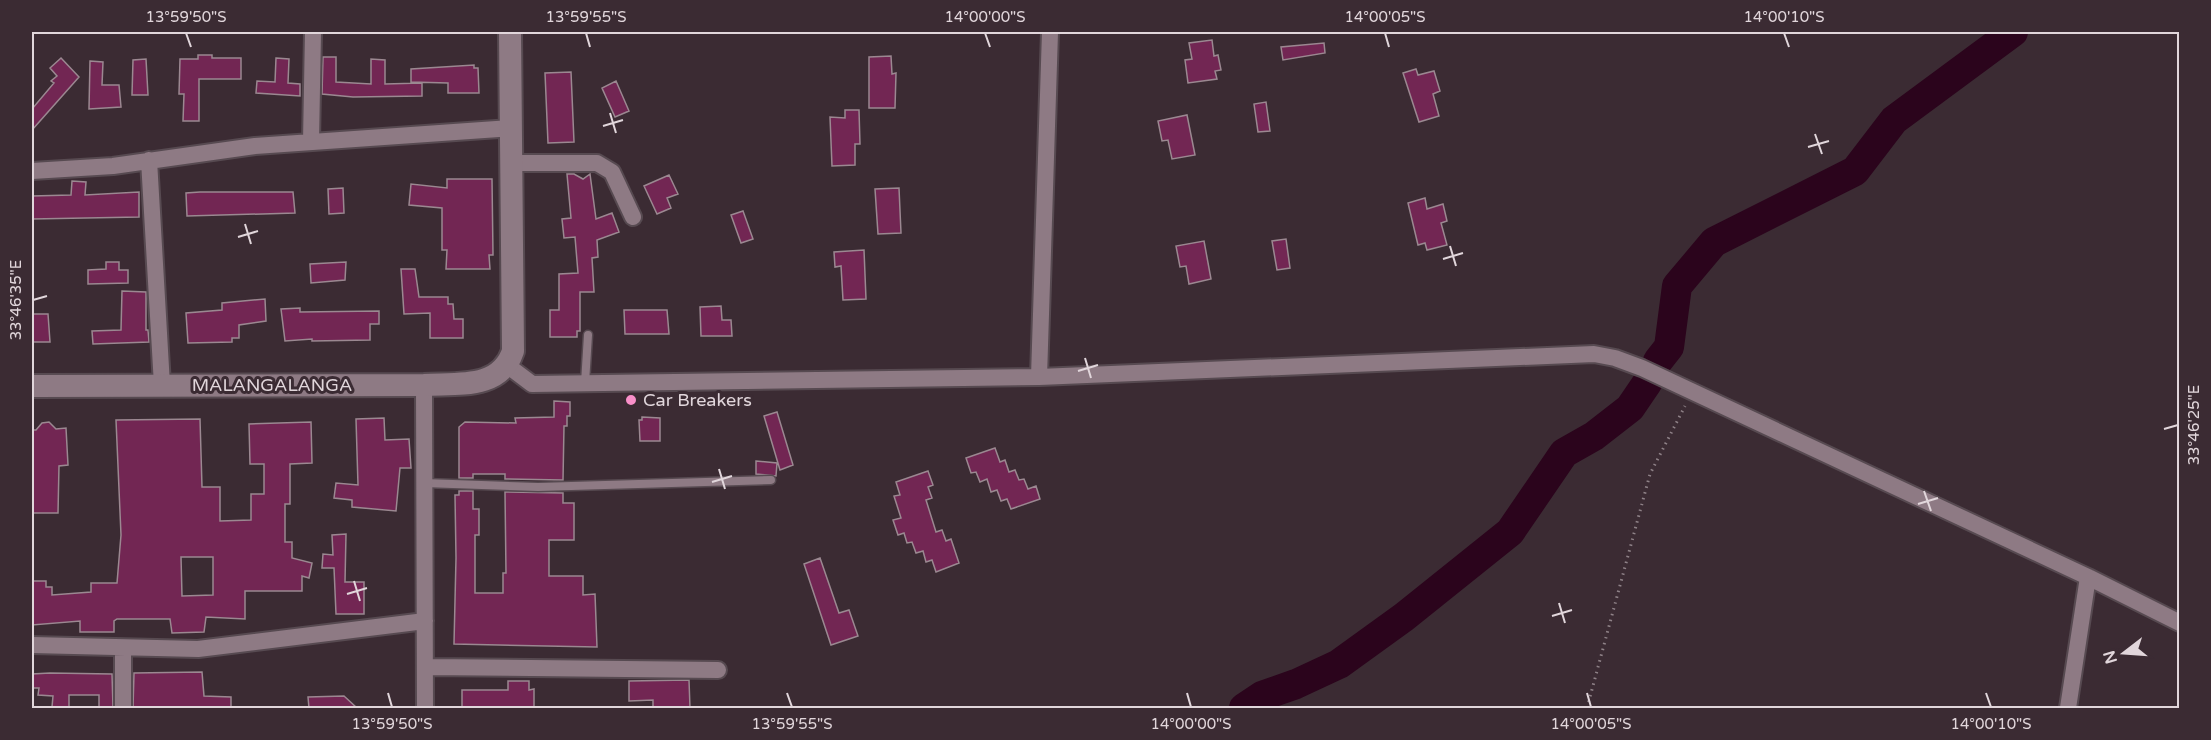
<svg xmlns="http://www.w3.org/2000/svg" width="2211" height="740" viewBox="0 0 2211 740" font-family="'Varela Round',sans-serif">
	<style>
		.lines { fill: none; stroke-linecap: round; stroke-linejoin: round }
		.river { stroke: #2b041c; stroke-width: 30 }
		.building { fill: #722653; stroke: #9b8891; stroke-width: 1.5; fill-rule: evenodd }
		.lane-casing { stroke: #574a51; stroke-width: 11 }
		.street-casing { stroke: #574a51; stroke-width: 20 }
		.secondary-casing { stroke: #574a51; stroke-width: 26 }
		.path { stroke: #8f8288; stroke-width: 3; stroke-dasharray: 1.5 4.5; stroke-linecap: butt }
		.lane { stroke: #8e7a84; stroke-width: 8 }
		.street { stroke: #8e7a84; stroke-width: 16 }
		.secondary { stroke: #8e7a84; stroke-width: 22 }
		.ticks { fill: none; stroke: #e1d6db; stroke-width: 2 }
		.poi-dot { fill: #f98fc9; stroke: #3b2b33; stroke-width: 2 }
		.labels { text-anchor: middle; stroke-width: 6; stroke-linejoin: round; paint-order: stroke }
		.street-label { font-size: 18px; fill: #e1d6db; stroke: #3b2b33 }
		.poi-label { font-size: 18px; fill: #e1d6db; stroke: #3b2b33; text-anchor: start }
		.neatline { fill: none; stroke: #e1d6db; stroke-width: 2 }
		.ticks-label { font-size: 15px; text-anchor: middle; fill: #e1d6db }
	</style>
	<rect width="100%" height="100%" fill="#3b2b33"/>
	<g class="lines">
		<path class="river" d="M1658 361 1669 347 1677 286 1714 242 1855 171 1894 120 2013 32
			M1244 708 1262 696 1296 684 1339 664 1404 617 1510 532 1564 453 1594 436 1630 408 1647 383"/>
	</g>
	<path class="building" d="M1212 40 1214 56 1218 55 1221 70 1215 71 1217 79 1188 83 1185 60 1192 59 1189 43Z
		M1324 43 1325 53 1283 60 1281 47Z
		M198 55H212V58H241V79H199V121H183L184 94H179L180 59H198Z
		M891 56 892 74 896 73 895 108H869V57Z
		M323 57H336V82L371 84V59L385 60V84L422 83V96L353 97 322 94Z
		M61 58 79 77 32 130V109L54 83 51 81 57 76 50 68Z
		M276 58 289 59 288 83 300 84V96L256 93 257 81 275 82Z
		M146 59 148 95H132L133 60Z
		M90 61 103 62 102 85H119L121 107 89 109Z
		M474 65V68H478L479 93H448V83L411 82V69Z
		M1416 69 1418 75 1434 71 1440 91 1433 94 1439 116 1419 122 1403 73Z
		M571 72 574 142 548 143 545 73Z
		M616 81 629 111 615 117 602 88Z
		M1266 102 1270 131 1258 132 1254 104Z
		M845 110H859L860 144H855V165L832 166 830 117 845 118Z
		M1187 115 1195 155 1172 159 1168 140 1162 141 1158 121Z
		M567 174H574L583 179 590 174 596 219 612 213 619 232 597 240 598 257 592 258 594 292H580V331H577V337H550V310H559V274L578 273 575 237 564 238 562 219 571 218Z
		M669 175 678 194 667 198 671 208 657 214 644 186Z
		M447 179H492L493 255H489L490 269H446L447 250H442V208L409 205 411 184 447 188Z
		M72 181 86 182 85 195 139 192V217L32 219V196L71 195Z
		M343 188 344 213 329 214 328 189Z
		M899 188 901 233 878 234 875 189Z
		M200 192H293L295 213 187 216 186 193Z
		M1425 198 1427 209 1443 204 1447 221 1441 223 1447 245 1427 250 1425 243 1418 245 1408 203Z
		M743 211 753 239 741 243 731 215Z
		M1286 239 1290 268 1277 270 1272 241Z
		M1204 241 1211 279 1189 284 1186 266 1180 267 1176 246Z
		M864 250 866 299 843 300 841 266 835 267 834 252Z
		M106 262H119V270H128V283L88 284V270L106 269Z
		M346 262 345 280 311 283 310 264Z
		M401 269H415L419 297H448V304H453L454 319H463V338H430V313L404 314Z
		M122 291 146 292V330H148L149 342 93 344 92 331 121 330Z
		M265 299 266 321 239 325V338H232V342L188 343 186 313 222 310V303Z
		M721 306 722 320H731L732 336H701L700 307Z
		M300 308V312L379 311V324H370V340L312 341V339L285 341 281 309Z
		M624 310H667L669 334H625Z
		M32 314H48L50 342H32Z
		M554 401 570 402V416H567V426H564L563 480 505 479V474H473V478H459V427L465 422 516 423 515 418 554 417Z
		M777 412 793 465 780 470 764 416Z
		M642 417 660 418V441H640L639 420H642Z
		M384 418 385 440 409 439 411 468H400L396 511 352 507V500L334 498 336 483 358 485 356 419Z
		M200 419 202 487H220V521L251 520V494H264V464H250L249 424 311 422 312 463 290 464V504H285V542H292V558L312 563 309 578 302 576V591H245V619L206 617 204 632 172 633 170 619H117L114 621V632H80V621L32 625V581H46V587H52V595L91 592V583H117L121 535 116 420ZM181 557H213V595L182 596Z
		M49 422 56 429 66 428 68 465 59 466 58 513H32V430H36L42 423Z
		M995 448 1000 462 1005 460 1009 472 1015 470 1019 480 1024 479 1028 489 1036 486 1040 499 1011 509 1007 499 1001 501 997 490 991 492 987 479 980 482 976 472 971 473 966 458Z
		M756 461 777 463 776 476 756 474Z
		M928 471 933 485 928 487 932 498 926 500 936 532 942 530 946 541 951 539 959 563 936 572 932 560 926 562 923 551 916 553 912 542 907 543 904 533 898 535 893 520 901 518 894 496 900 495 896 482Z
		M459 491H473V509H479V535H475V593H503V573H506L505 492 563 493V503H574V540H549V576H583V595L595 594 597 647 454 644 456 558 455 495H459Z
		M346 534 345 582H364V614H336L334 568H322L323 554 333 555 332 535Z
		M820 558 839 613 849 610 858 636 831 645 804 564Z
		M202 672 204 696 231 697V708H133L134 673Z
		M50 673 112 674 113 708H99V695H69V708L52 707 53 696 38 695 39 688H32V674Z
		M689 680 690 708H653V700L629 701V681Z
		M508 681H529V690L534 689V708H462V690H508Z
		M344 696 357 708H309L308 697Z"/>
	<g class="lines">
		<g class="lane-casing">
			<path id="lane" d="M585 383 588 335
				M424 483 538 487 771 480"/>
		</g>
		<g class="street-casing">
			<path id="street" d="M311 142 313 32
				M149 160 162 385
				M512 163H597L612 172 633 217
				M32 171 113 166 255 146 512 128
				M508 366 532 384 1039 377 1594 354 1615 358 1642 368 2088 577 2180 623
				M1039 377 1050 32
				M424 385 425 708
				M32 645 198 649 425 621
				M425 667 718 670
				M123 708V649
				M2068 708 2088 577"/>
		</g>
		<g class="secondary-casing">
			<path id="secondary" d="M32 386 424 385C458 383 500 390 513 351L510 32"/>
		</g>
		<path class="path" d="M1587 708 1650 474 1685 406"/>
		<use href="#lane" class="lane"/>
		<use href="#street" class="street"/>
		<use href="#secondary" class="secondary"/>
	</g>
	<path class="ticks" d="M186 33 191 47M586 33 590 47M985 33 990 47M1385 33 1389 47M1784 33 1789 47M610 113 616 133M603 126 623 120M1815 134 1822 154M1808 147 1829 141M245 224 251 244M238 237 258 231M1450 246 1456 266M1443 259 1463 253M33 300 47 296M1085 358 1091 378M1078 371 1098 365M2164 429 2178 425M719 469 725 489M712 482 732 476M1924 491 1931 511M1918 504 1938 498M354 581 360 601M347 594 367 588M1559 603 1565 623M1552 616 1572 610M388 693 392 707M787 693 792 707M1187 693 1191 707M1587 693 1591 707M1986 693 1991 707"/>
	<circle class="poi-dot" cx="631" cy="400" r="6"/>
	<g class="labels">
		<g class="street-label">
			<text x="272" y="391">MALANGALANGA</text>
		</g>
		<g class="poi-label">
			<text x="643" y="406">Car Breakers</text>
		</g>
	</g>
	<rect width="2211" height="740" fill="none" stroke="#3b2b33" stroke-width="66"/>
	<g transform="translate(2124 653) rotate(253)" stroke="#3b2b33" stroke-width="4.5" paint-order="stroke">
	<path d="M0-4.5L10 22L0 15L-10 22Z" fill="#e1d6db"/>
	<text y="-9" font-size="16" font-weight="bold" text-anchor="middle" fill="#e1d6db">N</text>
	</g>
	<rect x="33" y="33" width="2145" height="674" class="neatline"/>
	<g class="ticks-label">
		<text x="186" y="22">13°59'50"S</text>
		<text x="586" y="22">13°59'55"S</text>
		<text x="985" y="22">14°00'00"S</text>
		<text x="1385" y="22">14°00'05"S</text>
		<text x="1784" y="22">14°00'10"S</text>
		<text transform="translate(16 300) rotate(-90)" y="5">33°46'35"E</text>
		<text transform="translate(2194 425) rotate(-90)" y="5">33°46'25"E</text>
		<text x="392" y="729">13°59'50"S</text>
		<text x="792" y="729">13°59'55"S</text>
		<text x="1191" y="729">14°00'00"S</text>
		<text x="1591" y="729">14°00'05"S</text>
		<text x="1991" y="729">14°00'10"S</text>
	</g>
</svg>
